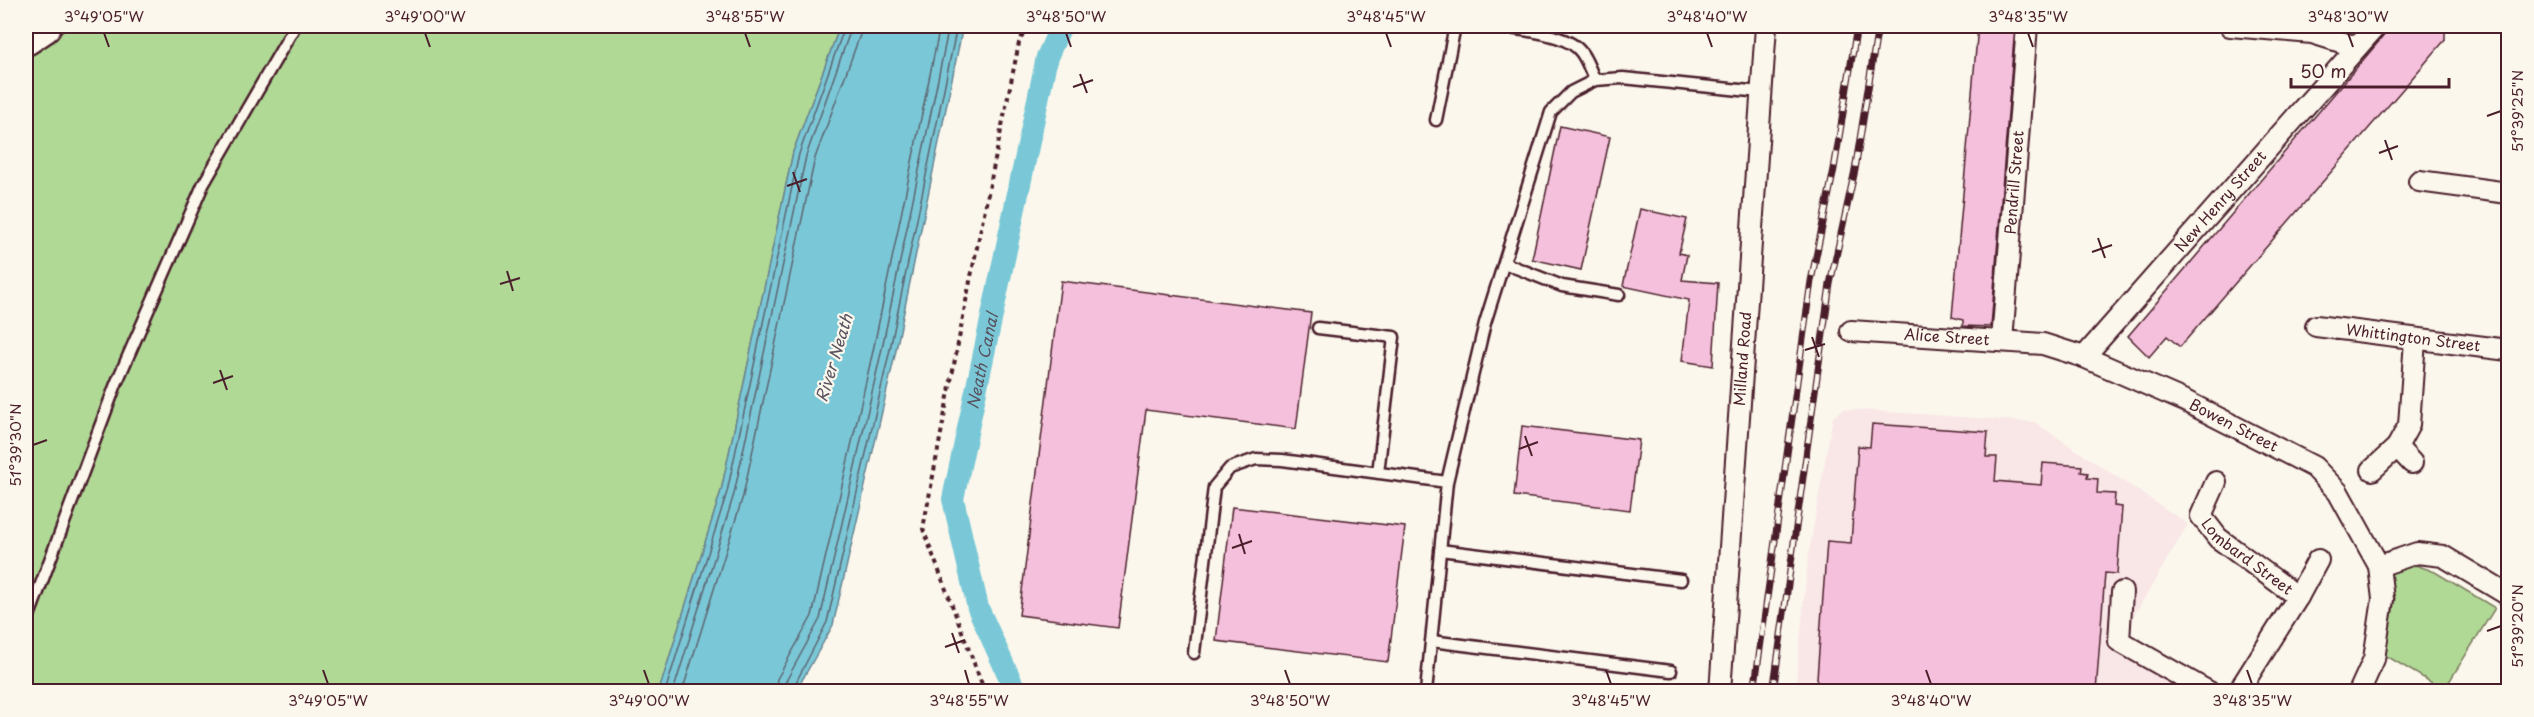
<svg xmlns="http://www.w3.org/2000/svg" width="2534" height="717" viewBox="0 0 2534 717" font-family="'Playpen Sans',sans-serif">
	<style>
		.built { fill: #f9e6e7 }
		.green { fill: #b0d996; stroke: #7d7c60; stroke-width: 1.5 }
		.water { fill: #7ac8d7; stroke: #678492; stroke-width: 1.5 }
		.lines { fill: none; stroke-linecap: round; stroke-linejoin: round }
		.shore { stroke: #5d6370; stroke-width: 1.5 }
		.canal { stroke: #7ac8d7; stroke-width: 22 }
		.building { fill: #f5c0dc; stroke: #4a1f2b; stroke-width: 1.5 }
		.lane-casing { stroke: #4a1f2b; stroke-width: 15 }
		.street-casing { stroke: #4a1f2b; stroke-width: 24 }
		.highway-casing { stroke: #4a1f2b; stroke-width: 38 }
		.path { stroke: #4a1f2b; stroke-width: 4; stroke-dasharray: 4.5 4.5; stroke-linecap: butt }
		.lane { stroke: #fbf7ec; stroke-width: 10 }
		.street { stroke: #fbf7ec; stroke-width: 20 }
		.highway { stroke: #fbf7ec; stroke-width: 33 }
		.rail-casing { stroke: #4a1f2b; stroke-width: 7 }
		.rail { stroke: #fbf7ec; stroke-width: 4.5; stroke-dasharray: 14; stroke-linecap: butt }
		.ticks { fill: none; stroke: #4a1f2b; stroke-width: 2 }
		.labels { text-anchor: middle; stroke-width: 4.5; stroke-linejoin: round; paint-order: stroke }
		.street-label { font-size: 15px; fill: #4a1f2b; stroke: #fbf7ec }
		.water-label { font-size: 16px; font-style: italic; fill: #58525f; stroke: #fbf7ec }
		.neatline { fill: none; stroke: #4a1f2b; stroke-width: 2 }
		.ticks-label { font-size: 15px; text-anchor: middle; fill: #4a1f2b }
	</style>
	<rect width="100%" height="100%" fill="#fbf7ec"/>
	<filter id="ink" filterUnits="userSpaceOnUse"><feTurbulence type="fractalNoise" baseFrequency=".0167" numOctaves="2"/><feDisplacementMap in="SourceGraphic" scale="12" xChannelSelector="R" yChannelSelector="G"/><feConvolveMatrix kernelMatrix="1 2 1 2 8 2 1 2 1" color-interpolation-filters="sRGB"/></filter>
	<g filter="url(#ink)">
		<path class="built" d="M1843 409 2034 422 2188 524 2119 641 2183 677 2174 691 1795 692 1808 559 1822 477 1833 417Z"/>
		<path class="green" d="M70 26H840L793 152 721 491 659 691 26 692V56Z
			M2413 564 2435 572 2495 608 2444 690 2385 655 2395 598 2387 574Z"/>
		<path class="water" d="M840 26H963L895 355 833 625 796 691H659L721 491 793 152Z"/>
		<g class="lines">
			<path class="shore" d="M665 692 727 492 799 154 845 26
				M673 692 734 494 806 156 852 26
				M682 692 743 496 815 158 860 35 861 26
				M775 692 777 679 812 616 873 351 940 26
				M784 692 785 683 820 619 881 353 949 26
				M791 692 827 622 889 354 957 26"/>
			<path class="canal" id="s1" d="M1016 692 978 608 953 499 1047 57 1061 26"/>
		</g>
		<path class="building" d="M1978 26H2015L1991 327 1963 326V320L1952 317Z
			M2392 26H2445V40L2180 347 2167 336 2149 357 2128 336Z
			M1560 126 1610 137 1581 270 1532 259Z
			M1640 209 1687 219 1679 253 1687 255 1682 280 1718 283 1713 366 1682 361 1689 300 1623 286Z
			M1061 281 1311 313 1296 429 1146 410 1118 628 1019 615Z
			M1872 424 1988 432 1986 457H1997L1995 481 2041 485 2043 463 2082 466 2081 472 2088 473 2087 478 2098 479 2097 493 2115 494 2114 506 2122 507 2117 574 2105 573 2096 692H1816L1827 541 1851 543 1858 446 1870 447Z
			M1522 426 1639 440 1630 510 1514 496Z
			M1232 507 1405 527 1388 662 1216 641Z"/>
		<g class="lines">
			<g class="lane-casing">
				<path id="lane" d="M1491 26C1514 29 1565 32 1580 51 1587 59 1590 71 1595 80
					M1436 120 1455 26
					M1504 263 1562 286 1619 295
					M1318 328 1394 337 1378 473
					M1440 550 1681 580
					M26 624 116 384 203 185 295 26
					M1431 641 1671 671
					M1194 653 1214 487 1230 468 1256 459 1282 460 1447 482
					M1426 692 1447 482 1485 323 1551 112 1571 92 1595 80 1623 78 1760 92"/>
			</g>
			<g class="street-casing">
				<g id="street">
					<path d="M2230 26 2312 33 2357 47"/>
					<path d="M2419 181 2508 193"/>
					<path id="s2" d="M2316 326 2508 350"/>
					<path id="s3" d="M1851 331 2043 344 2084 357 2185 401 2314 467 2338 492 2379 566 2383 599 2374 659 2359 692"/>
					<path id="s4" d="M2002 341 2027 26"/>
					<path id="s5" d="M2084 357 2376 26"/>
					<path d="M2397 447 2412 463"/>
					<path d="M2372 470 2397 447 2409 425 2415 340"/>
					<path id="s6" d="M2216 482 2201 516 2218 538 2298 597"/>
					<path d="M2379 566 2417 553 2443 556 2508 595"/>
					<path d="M2122 592 2119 641 2209 692"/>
					<path id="s7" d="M1720 692 1766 26"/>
					<path d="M2238 692 2298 597 2318 560"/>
				</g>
			</g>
			<g class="highway-casing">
				<path id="highway" d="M26 38 44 26"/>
			</g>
			<path class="path" d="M985 692 923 529 967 296 1019 43 1027 26"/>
			<use href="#lane" class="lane"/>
			<use href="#street" class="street"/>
			<use href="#highway" class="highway"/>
			<g class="rail-casing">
				<path id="rail" d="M1754 692 1811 281 1834 169 1857 26
					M1773 692 1830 284 1855 170 1878 26"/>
			</g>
			<use href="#rail" class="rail"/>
		</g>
	</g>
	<path class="ticks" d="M104 33 109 47M425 33 430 47M745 33 750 47M1066 33 1071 47M1386 33 1391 47M1707 33 1712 47M2028 33 2033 47M2348 33 2353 47M1080 74 1087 93M1073 87 1093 80M2487 116 2501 111M2385 140 2392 160M2379 153 2398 146M793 172 800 192M787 186 807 179M2098 238 2105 258M2092 252 2112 245M507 271 513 291M500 284 520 278M1812 337 1819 357M1805 350 1825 344M220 370 227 390M213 383 233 376M1525 436 1532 456M33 445 47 440M1519 449 1538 442M1239 534 1245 554M1232 548 1252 541M2487 631 2501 626M952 633 959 653M945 647 965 640M323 670 328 684M644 670 649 684M965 670 969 684M1285 670 1290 684M1606 670 1611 684M1926 670 1931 684M2247 670 2252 684"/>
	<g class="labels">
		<g class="street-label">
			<text dy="5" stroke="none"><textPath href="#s4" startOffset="159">Pendrill Street</textPath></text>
			<text dy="5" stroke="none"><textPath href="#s5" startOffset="207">New Henry Street</textPath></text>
			<text dy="5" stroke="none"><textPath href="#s3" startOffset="96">Alice Street</textPath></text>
			<text dy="5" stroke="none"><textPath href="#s2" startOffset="98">Whittington Street</textPath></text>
			<text dy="5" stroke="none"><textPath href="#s7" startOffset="334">Milland Road</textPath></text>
			<text dy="5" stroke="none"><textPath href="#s3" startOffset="400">Bowen Street</textPath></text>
			<text dy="5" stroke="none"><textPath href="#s6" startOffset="99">Lombard Street</textPath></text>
		</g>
		<g class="water-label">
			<text transform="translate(834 358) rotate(-73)" y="6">River Neath</text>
			<text dy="6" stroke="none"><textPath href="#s1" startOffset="345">Neath Canal</textPath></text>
		</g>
	</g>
	<rect width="2534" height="717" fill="none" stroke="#fbf7ec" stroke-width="66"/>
	<path d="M2291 78v9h158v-9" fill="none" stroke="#4a1f2b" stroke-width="3"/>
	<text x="2300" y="78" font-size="18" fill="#4a1f2b" stroke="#fbf7ec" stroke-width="4.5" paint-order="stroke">50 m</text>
	<rect x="33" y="33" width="2468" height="651" class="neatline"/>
	<g class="ticks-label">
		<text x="104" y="22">3°49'05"W</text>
		<text x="425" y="22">3°49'00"W</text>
		<text x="745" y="22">3°48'55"W</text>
		<text x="1066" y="22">3°48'50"W</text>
		<text x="1386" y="22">3°48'45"W</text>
		<text x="1707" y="22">3°48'40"W</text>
		<text x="2028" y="22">3°48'35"W</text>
		<text x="2348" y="22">3°48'30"W</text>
		<text transform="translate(2518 111) rotate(-90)" y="5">51°39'25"N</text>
		<text transform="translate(16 445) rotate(-90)" y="5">51°39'30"N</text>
		<text transform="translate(2518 626) rotate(-90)" y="5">51°39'20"N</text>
		<text x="328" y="706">3°49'05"W</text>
		<text x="649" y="706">3°49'00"W</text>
		<text x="969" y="706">3°48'55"W</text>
		<text x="1290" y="706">3°48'50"W</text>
		<text x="1611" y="706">3°48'45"W</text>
		<text x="1931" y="706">3°48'40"W</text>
		<text x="2252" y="706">3°48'35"W</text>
	</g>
</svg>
